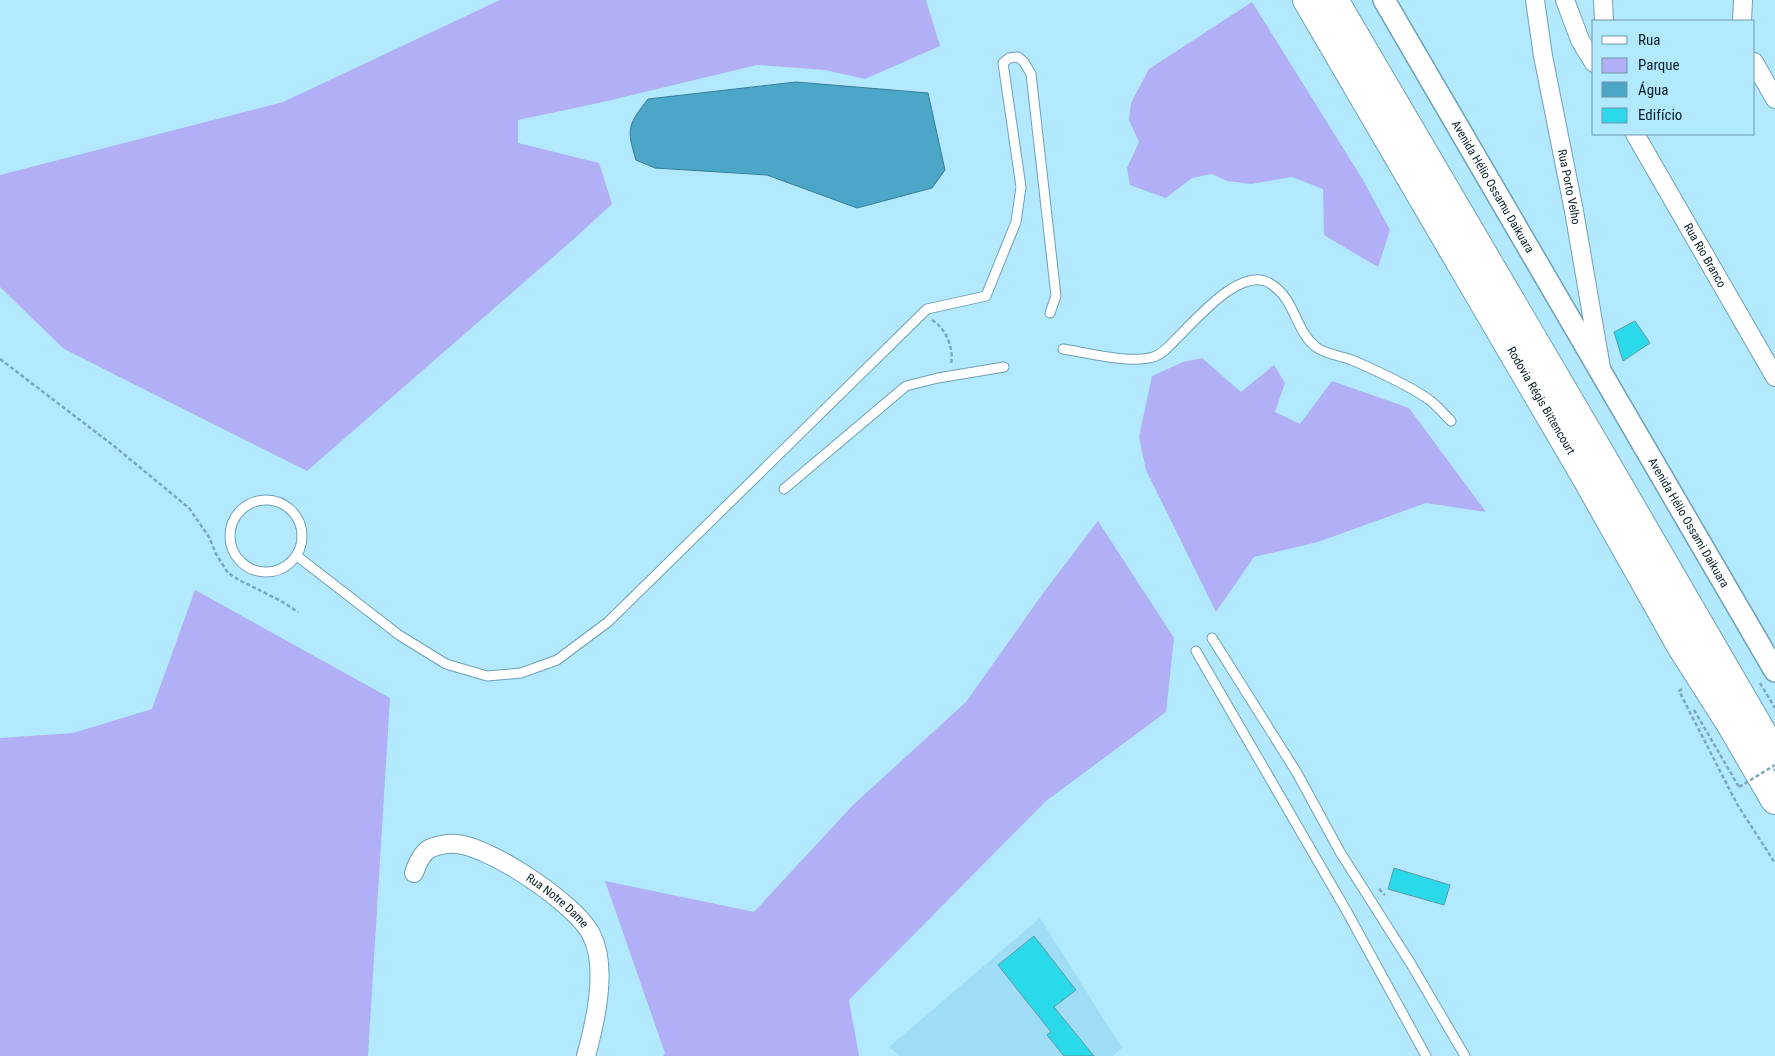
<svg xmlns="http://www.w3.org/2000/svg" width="1775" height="1056" viewBox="0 0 1775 1056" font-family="'Roboto Condensed',sans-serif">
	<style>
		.built { fill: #9fddf6 }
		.green { fill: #b1aff5 }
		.water { fill: #4ba6c8; stroke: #377d97 }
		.building { fill: #2adaeb; stroke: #5e99a0 }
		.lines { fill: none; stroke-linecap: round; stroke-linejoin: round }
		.service-casing { stroke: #6da0b4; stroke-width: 11 }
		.minor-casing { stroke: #6da0b4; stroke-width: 20 }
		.tertiary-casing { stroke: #6da0b4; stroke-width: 24 }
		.motorway-casing { stroke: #6da0b4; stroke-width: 30 }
		.path { stroke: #7ba7b8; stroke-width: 2.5; stroke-dasharray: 4 2.5; stroke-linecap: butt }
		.service { stroke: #fff; stroke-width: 9 }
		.minor { stroke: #fff; stroke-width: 18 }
		.tertiary { stroke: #fff; stroke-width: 21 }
		.motorway { stroke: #fff; stroke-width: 28 }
		.path-bridge { stroke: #7ba7b8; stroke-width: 2.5; stroke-dasharray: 4 2.5; stroke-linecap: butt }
		.labels { text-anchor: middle; stroke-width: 4; stroke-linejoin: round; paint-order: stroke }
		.street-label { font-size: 12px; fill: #091e26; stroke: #b3e9ff }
	</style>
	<rect width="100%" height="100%" fill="#b3e9ff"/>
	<path class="built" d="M1040 918 1122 1048 1113 1056H900L889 1047Z"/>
	<path class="green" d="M500 0H926L940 46 865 79 825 70 757 65 603 102 518 120V143L599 163 612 204 575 238 307 471 64 349 0 287V175L283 102Z
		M1252 2 1363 180 1390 230 1378 267 1324 235 1323 189 1292 177 1251 184 1227 181 1212 174 1192 178 1166 198 1130 185 1127 168 1139 142 1129 120 1131 103 1149 69Z
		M1202 358 1241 392 1274 365 1285 383 1275 412 1300 424 1332 381 1409 408 1486 512 1426 503 1318 542 1254 557 1216 612 1146 470 1139 437 1152 376 1183 362Z
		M1098 521 1174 638 1166 712 1046 801 849 1000 859 1056H663L665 1053 605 881 754 912 854 804 966 702 1044 592Z
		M195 590 390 698 368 1056H0V738L73 733 152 709Z"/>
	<path class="water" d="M796 82 928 93 945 170 932 188 857 208 767 175 655 168 636 160C626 128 628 125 648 99Z"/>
	<path class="building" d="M1635 321 1650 343 1623 361 1614 332Z
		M1394 868 1450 885 1444 905 1388 889Z
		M1034 936 1076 990 1054 1007 1094 1056H1064L1047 1035 1051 1032 998 965Z"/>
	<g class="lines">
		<g class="service-casing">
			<path id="service" d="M1063 349C1088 353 1130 364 1153 357 1162 355 1171 344 1177 338 1197 319 1242 264 1271 284 1296 300 1295 331 1316 347 1325 354 1341 356 1352 360 1375 370 1413 387 1432 402 1439 408 1445 415 1451 421
				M784 489 906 386 938 378 1004 367
				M230 536a36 36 0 1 1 72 0a36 36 0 1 1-72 0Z
				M297 556 399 635 446 664 487 676 521 673 557 660 608 622 927 309 986 296 1016 222 1021 187 1003 63 1009 58 1018 57 1024 62 1031 74 1056 296 1050 313
				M1212 638 1297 773 1340 852 1411 964 1465 1056
				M1196 651 1346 910 1426 1056"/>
		</g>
		<g class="minor-casing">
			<g id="minor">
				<path id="s1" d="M1535 0 1543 56 1574 211 1601 368"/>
				<path d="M1565 0 1580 40 1594 63"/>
				<path d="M1603 0 1604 21"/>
				<path d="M1742 21 1743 0"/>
				<path d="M1754 62 1775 99"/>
				<path id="s2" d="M1635 134 1775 377"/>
				<path id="s3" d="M414 873C417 864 422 852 431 848 439 845 448 843 457 844 491 847 578 905 592 936 608 969 595 1023 586 1056"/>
			</g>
		</g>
		<g class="tertiary-casing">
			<g id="tertiary">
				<path id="s4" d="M1384 0 1775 671"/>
			</g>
		</g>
		<g class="motorway-casing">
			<g id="motorway">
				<path id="s5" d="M1307 0 1587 479 1681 646 1730 723 1775 800"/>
				<path d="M1334 0 1601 455 1775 755"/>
			</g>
		</g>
		<path class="path" d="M932 320C947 329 954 349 951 365
			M0 359 114 446 189 508 209 537 216 554 228 573 239 580 281 601 298 612
			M1760 683 1775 708
			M1682 689 1679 691 1737 804 1775 863
			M1694 710 1739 787
			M1379 889 1385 895"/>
		<use href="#service" class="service"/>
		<use href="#minor" class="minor"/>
		<use href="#tertiary" class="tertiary"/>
		<use href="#motorway" class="motorway"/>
		<path class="path-bridge" d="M1739 787 1775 765"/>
	</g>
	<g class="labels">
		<g class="street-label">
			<text dy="4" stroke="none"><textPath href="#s4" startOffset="216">Avenida Hélio Ossamu Daikuara</textPath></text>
			<text dy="4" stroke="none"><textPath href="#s1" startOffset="190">Rua Porto Velho</textPath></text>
			<text dy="4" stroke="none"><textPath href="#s2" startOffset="140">Rua Rio Branco</textPath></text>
			<text dy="4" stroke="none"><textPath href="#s5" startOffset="464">Rodovia Régis Bittencourt</textPath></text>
			<text dy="4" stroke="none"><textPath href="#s4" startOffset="605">Avenida Hélio Ossami Daikuara</textPath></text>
			<text dy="4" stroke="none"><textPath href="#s3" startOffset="174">Rua Notre Dame</textPath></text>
		</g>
	</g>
	<rect x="1592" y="20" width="162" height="115" fill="#b3e9ff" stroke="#6f98a8"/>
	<rect x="1602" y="36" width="25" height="8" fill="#ffffff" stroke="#6f98a8"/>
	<text x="1638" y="45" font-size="15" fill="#091e26">Rua</text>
	<rect x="1602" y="58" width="25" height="15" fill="#b1aff5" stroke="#6f98a8"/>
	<text x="1638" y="70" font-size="15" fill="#091e26">Parque</text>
	<rect x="1602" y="82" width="25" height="15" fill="#4ba6c8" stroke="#6f98a8"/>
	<text x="1638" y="95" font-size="15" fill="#091e26">Água</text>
	<rect x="1602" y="108" width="25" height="15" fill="#2adaeb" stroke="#6f98a8"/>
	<text x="1638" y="120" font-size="15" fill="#091e26">Edifício</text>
</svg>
